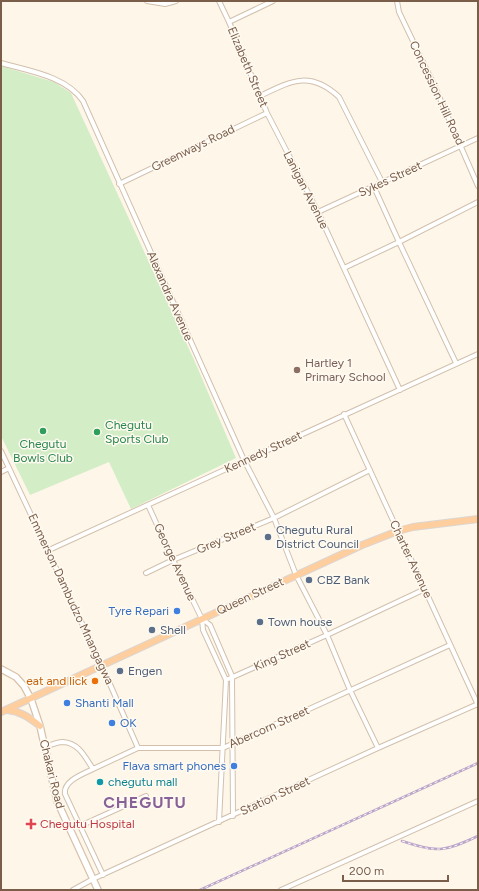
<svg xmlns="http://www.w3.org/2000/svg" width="479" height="891" viewBox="0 0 479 891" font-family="Figtree,sans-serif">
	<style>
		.green { fill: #d3edc6 }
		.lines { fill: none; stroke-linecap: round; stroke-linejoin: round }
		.minor-casing { stroke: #d2c0ad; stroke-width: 6 }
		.secondary-casing { stroke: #d8c2ac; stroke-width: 8 }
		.trunk-casing { stroke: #ddd5d0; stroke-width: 8 }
		.minor { stroke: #fff; stroke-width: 4 }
		.secondary { stroke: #fff; stroke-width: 5.5 }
		.trunk { stroke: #fece9e; stroke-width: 6 }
		.rail-casing { stroke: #bba5ca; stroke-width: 2.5 }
		.rail { stroke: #fffaf1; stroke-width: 1; stroke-dasharray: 3; stroke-linecap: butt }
		.education-dot { fill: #8d6e63; stroke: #fffaf1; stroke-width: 1.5 }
		.leisure-dot { fill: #2e9e5b; stroke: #fffaf1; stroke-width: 1.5 }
		.service-dot { fill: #5c6f8a; stroke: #fffaf1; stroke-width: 1.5 }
		.shop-dot { fill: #3f7fe0; stroke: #fffaf1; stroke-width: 1.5 }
		.food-dot { fill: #e8710a; stroke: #fffaf1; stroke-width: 1.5 }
		.culture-dot { fill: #0f9aa8; stroke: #fffaf1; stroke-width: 1.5 }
		.health-dot { fill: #e0444e; stroke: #fffaf1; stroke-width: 1.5 }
		.labels { text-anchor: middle; stroke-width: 3; stroke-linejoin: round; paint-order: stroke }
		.street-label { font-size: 12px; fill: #7b5e4a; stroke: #fffaf1 }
		.education-label { font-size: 12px; fill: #785e54; stroke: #fffaf1; text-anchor: start }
		.leisure-label { font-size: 12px; fill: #27864d; stroke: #fffaf1; text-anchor: start }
		.service-label { font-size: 12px; fill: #4e5e75; stroke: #fffaf1; text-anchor: start }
		.shop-label { font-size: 12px; fill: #366cbe; stroke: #fffaf1; text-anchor: end }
		.food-label { font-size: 12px; fill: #c56008; stroke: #fffaf1; text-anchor: end }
		.culture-label { font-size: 12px; fill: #0d838f; stroke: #fffaf1; text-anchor: start }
		.health-label { font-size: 12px; fill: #be3a42; stroke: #fffaf1; text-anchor: start }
		.district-label { font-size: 16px; font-weight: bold; letter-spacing: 1px; fill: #886297; stroke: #fffaf1 }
	</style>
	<rect width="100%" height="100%" fill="#fef7e9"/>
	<path class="green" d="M1 66 54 82 71 93 195 362 236 458 131 509 109 462 30 495 1 436Z"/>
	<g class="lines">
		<g class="minor-casing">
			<path id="minor" d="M147 1 165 4 176 1
				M219 1 229 22
				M273 1 229 22 267 113 318 212 400 390
				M397 1 399 12 434 85 478 186
				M1 63C29 71 66 76 83 101L244 460 274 518 296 575 327 635 350 690 378 748
				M260 96C291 81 310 70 339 97L382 182
				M119 184 267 113
				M374 187 399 242 456 363
				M318 212 478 138
				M344 268 399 242 478 202
				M344 414 478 705
				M1 451 102 666 138 748
				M1 472 9 468
				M148 505 173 560 202 619 210 625 232 676 233 816
				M49 550 478 354
				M146 573 173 560 274 518 370 470
				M202 619 203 630 226 680 219 822
				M226 680 327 635 425 589
				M45 747C50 745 58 742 63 742 79 743 85 757 93 769L138 748H223L450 645
				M93 769C83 774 63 781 65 794L103 875
				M80 826 146 796
				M73 890 93 879 378 748 478 704
				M281 890 478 801"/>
		</g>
		<g class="secondary-casing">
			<path id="secondary" d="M1 669 16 677 24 686 31 699 40 726 57 801 98 890"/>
		</g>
		<g class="trunk-casing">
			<path id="trunk" d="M7 710C20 711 30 718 40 726
				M1 712 362 545 398 531 413 527 478 519"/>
		</g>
		<use href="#minor" class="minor"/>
		<use href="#secondary" class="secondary"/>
		<use href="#trunk" class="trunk"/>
		<g class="rail-casing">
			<path id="rail" d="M402 841C437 853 444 852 478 836
				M200 890 478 763"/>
		</g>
		<use href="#rail" class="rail"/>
	</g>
	<circle class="education-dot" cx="297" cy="370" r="4"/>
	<g class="leisure-dot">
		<circle cx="43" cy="431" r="4"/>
		<circle cx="97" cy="432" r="4"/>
	</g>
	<g class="service-dot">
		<circle cx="268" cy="537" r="4"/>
		<circle cx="309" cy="580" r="4"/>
		<circle cx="260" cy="622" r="4"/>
		<circle cx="152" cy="630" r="4"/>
		<circle cx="120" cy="671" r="4"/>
	</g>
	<g class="shop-dot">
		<circle cx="177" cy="611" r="4"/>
		<circle cx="67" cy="703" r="4"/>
		<circle cx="112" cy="723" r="4"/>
		<circle cx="234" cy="766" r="4"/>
	</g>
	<circle class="food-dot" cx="95" cy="681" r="4"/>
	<circle class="culture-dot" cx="100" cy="782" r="4"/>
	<path class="health-dot" d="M29 818h4v4h4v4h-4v4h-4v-4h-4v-4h4z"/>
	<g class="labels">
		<g class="street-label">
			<text transform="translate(248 67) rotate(67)" y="4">Elizabeth Street</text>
			<text transform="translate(437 93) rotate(65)" y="4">Concession Hill Road</text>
			<text transform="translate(193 148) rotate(-26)" y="4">Greenways Road</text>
			<text transform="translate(390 179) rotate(-25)" y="4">Sykes Street</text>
			<text transform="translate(306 190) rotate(63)" y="4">Lanigan Avenue</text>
			<text transform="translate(170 296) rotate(66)" y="4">Alexandra Avenue</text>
			<text transform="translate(263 452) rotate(-25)" y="4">Kennedy Street</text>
			<text transform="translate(226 538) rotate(-23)" y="4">Grey Street</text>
			<text transform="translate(411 559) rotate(65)" y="4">Charter Avenue</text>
			<text transform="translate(175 562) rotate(65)" y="4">George Avenue</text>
			<text transform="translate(250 596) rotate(-25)" y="4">Queen Street</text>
			<text transform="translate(71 599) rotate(65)" y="4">Emmerson Dambudzo Mnangagwa</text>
			<text transform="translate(282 655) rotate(-24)" y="4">King Street</text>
			<text transform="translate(269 727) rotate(-24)" y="4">Abercorn Street</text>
			<text transform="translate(52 774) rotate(76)" y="4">Chakari Road</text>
			<text transform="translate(275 796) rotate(-25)" y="4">Station Street</text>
		</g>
		<g class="education-label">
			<text x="305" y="367">Hartley 1<tspan x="305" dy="14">Primary School</tspan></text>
		</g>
		<g class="leisure-label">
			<text x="105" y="429">Chegutu<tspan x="105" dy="14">Sports Club</tspan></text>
			<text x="43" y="448" text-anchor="middle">Chegutu<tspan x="43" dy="14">Bowls Club</tspan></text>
		</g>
		<g class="service-label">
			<text x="276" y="534">Chegutu Rural<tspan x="276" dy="14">District Council</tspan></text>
			<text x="317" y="584">CBZ Bank</text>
			<text x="268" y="626">Town house</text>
			<text x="160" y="634">Shell</text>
			<text x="128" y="675">Engen</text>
		</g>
		<g class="shop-label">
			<text x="169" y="615">Tyre Repari</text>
			<text x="75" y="707" text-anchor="start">Shanti Mall</text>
			<text x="120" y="727" text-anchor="start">OK</text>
			<text x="226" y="770">Flava smart phones</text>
		</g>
		<g class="food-label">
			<text x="87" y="685">eat and lick</text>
		</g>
		<g class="culture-label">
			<text x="108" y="786">chegutu mall</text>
		</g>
		<g class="health-label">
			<text x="40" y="828">Chegutu Hospital</text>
		</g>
		<g class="district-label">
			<text x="145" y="808">CHEGUTU</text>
		</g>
	</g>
	<rect width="479" height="891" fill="none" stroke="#7b5e4a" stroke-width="4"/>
	<path d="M343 875v6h105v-6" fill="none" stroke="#7b5e4a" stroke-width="2"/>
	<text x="349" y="875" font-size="12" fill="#7b5e4a" stroke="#fffaf1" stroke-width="3" paint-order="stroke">200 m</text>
</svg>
